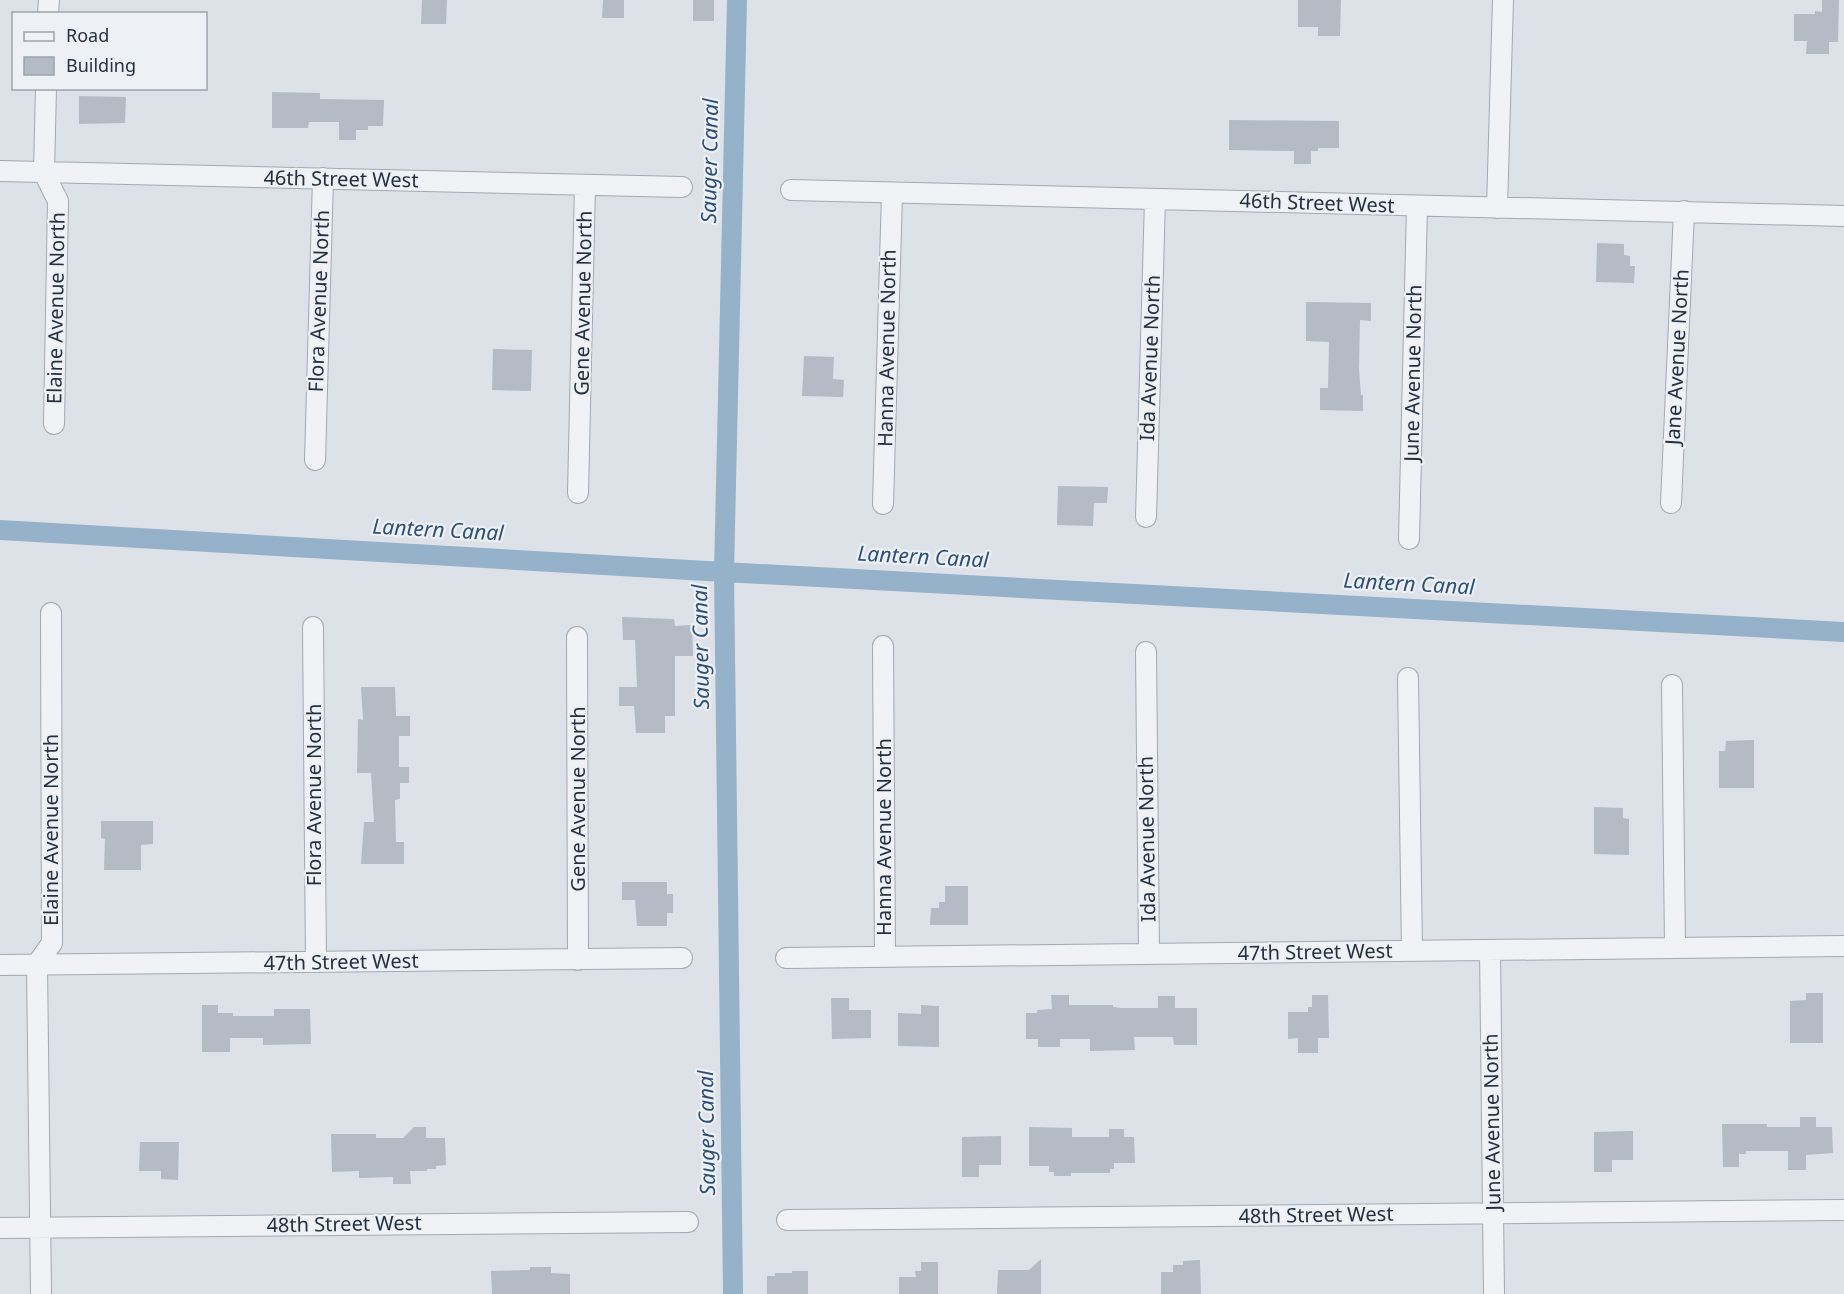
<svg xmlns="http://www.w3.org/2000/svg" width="1844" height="1294" viewBox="0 0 1844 1294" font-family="'Noto Sans',sans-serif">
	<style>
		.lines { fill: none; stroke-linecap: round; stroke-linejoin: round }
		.canal { stroke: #96b1ca; stroke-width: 20 }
		.building { fill: #b4bbc5 }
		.minor-casing { stroke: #a2a9b2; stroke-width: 22 }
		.minor { stroke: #f0f2f6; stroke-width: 20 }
		.labels { text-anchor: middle; stroke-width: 4.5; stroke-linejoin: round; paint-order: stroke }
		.street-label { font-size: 20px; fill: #26303f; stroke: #edf1f6 }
		.water-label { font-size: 21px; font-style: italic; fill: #2e5075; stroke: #edf1f6 }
	</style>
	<rect width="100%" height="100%" fill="#dde2e8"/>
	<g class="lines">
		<path class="canal" d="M0 530 724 572 1844 632
			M733 1294 724 572 737 0"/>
	</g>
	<path class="building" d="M422 0H447L446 24H421Z
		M603 0H624V18H602Z
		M693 0H714V21H693Z
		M1298 0H1341L1340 36H1318V27H1298Z
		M1822 0H1839L1838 42H1829V54H1806L1807 41H1794V14H1815V11L1822 12Z
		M272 92 320 93V99L384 100 383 126H368V130H356V140H339V122H309L308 128H272Z
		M79 96 126 97 125 123 79 124Z
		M1229 120 1339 121V148H1318V151H1311V164H1294V151L1229 150Z
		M1597 243 1624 244V255L1630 256V266H1635L1634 283 1596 282Z
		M1306 302 1371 303V321L1360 320 1359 368 1361 395H1363V411L1320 410V388H1328L1329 342 1306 341Z
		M493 349 532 350 531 391 492 390Z
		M804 356 834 357 833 379 844 380 843 397 802 396Z
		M1058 486 1108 487 1107 503H1094L1093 526 1057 525Z
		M622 617 674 619 675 626 692 625 693 656H675V716H665V733H636L634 706H619V687H637L635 640H623Z
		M361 687H395L396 716H410V736H399V767H409V783H400V799L395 800 396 842H404V864H361L364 822H374L371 773H357L358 719 363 720Z
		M1754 740V788H1719V751H1725L1726 741Z
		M1594 807 1623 808V818L1629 819V855L1594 854Z
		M101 821H153V844L141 845V870H104L105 839 101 838Z
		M622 882H667V894H673V913H667V926H637L635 900H622Z
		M945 886H968V925H930L931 908H939V902H945Z
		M1806 993H1823V1043H1790V1001L1806 1000Z
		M1051 995H1069V1005H1113V1007L1122 1008H1158V996H1175V1008H1197V1045H1174L1173 1037H1134L1135 1050 1090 1051V1039H1060V1047H1038V1039H1026V1013H1037V1010L1052 1009Z
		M1312 995H1328L1329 1038H1318V1053H1298V1038L1288 1039V1012H1308V1007H1312Z
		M831 998H849V1010H871V1038L832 1039Z
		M202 1005H218V1013H233V1016H274V1009H310L311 1044 263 1045V1038H230V1052H202Z
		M921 1005 939 1006V1047L898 1046V1013L921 1014Z
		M1800 1117H1816V1127H1832L1833 1153 1806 1155V1170H1788V1151H1746V1154H1739V1167H1723L1722 1124H1767V1127H1800Z
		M414 1127H426V1138H445L446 1165 436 1166V1169H427V1171H410L411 1184H393V1177L359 1178V1171L332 1172 331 1134H376V1138H403Z
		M1029 1127 1072 1128V1137H1109V1129H1124V1137H1134L1135 1163H1114V1169H1110V1173H1071V1176H1054V1172H1049V1166H1029Z
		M1633 1131V1160H1612V1172H1594V1132Z
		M1001 1136V1165H979V1177H962V1137Z
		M140 1142H179L178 1180 161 1179V1171H139Z
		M1041 1259V1294H997L998 1270H1029Z
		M1200 1260 1201 1294H1161V1272H1173V1265H1183V1261Z
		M921 1262H938V1294H899V1277H916L915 1271H921Z
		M530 1267H551V1273L570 1274V1294H492L491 1271 530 1270Z
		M792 1271H808V1294H767V1276H775V1273H792Z"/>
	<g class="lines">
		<g class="minor-casing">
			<path id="minor" d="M48 14 49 0
				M46 88 44 173 58 201 54 424
				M0 171 682 187
				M791 190 1844 216
				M1497 208 1503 0
				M315 460 323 178
				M578 493 585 185
				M1671 503 1684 211
				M883 504 892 193
				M1146 517 1155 199
				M1409 539 1417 206
				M313 627 316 962
				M577 637 578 960
				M883 646 885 956
				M1146 652 1149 953
				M1408 678 1412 951
				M1672 685 1675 948
				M1490 950 1494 1294
				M786 958 1844 946
				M0 965 682 958
				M787 1220 1844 1210
				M0 1228 688 1222
				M41 1294 37 964 52 943 51 613"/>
		</g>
		<use href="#minor" class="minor"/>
	</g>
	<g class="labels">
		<g class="street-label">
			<text transform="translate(341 179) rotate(1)" y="7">46th Street West</text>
			<text transform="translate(1317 203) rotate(2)" y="7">46th Street West</text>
			<text transform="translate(319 301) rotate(-88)" y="7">Flora Avenue North</text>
			<text transform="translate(583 303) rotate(-89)" y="7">Gene Avenue North</text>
			<text transform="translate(56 308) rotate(-89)" y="7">Elaine Avenue North</text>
			<text transform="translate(887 348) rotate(-89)" y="7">Hanna Avenue North</text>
			<text transform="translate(1677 357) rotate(-87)" y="7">Jane Avenue North</text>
			<text transform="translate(1150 358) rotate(-88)" y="7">Ida Avenue North</text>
			<text transform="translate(1413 373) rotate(-89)" y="7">June Avenue North</text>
			<text transform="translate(314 795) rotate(-90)" y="7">Flora Avenue North</text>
			<text transform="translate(578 799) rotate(-90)" y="7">Gene Avenue North</text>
			<text transform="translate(51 830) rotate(-90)" y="7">Elaine Avenue North</text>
			<text transform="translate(884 837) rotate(-90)" y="7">Hanna Avenue North</text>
			<text transform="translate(1147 839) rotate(-91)" y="7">Ida Avenue North</text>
			<text transform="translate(1315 952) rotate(-1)" y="7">47th Street West</text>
			<text transform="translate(341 962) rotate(-1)" y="7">47th Street West</text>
			<text transform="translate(1492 1122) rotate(-91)" y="7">June Avenue North</text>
			<text transform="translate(1316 1215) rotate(-1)" y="7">48th Street West</text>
			<text transform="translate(344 1224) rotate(-1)" y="7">48th Street West</text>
		</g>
		<g class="water-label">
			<text transform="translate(710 161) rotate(-89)" y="7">Sauger Canal</text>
			<text transform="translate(438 530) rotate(3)" y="7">Lantern Canal</text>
			<text transform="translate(923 557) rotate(3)" y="7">Lantern Canal</text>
			<text transform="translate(1409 584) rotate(3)" y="7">Lantern Canal</text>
			<text transform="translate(701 647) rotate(-91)" y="7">Sauger Canal</text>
			<text transform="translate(707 1133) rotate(-91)" y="7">Sauger Canal</text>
		</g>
	</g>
	<rect x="12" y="12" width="195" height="78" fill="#edf1f6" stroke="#9da4ad" stroke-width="1.5"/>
	<rect x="24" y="32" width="30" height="9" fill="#f0f2f6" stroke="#9da4ad" stroke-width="1.5"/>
	<text x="66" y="42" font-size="18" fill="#26303f">Road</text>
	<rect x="24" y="57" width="30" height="18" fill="#b4bbc5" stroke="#9da4ad" stroke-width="1.5"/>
	<text x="66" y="72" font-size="18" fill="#26303f">Building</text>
</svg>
